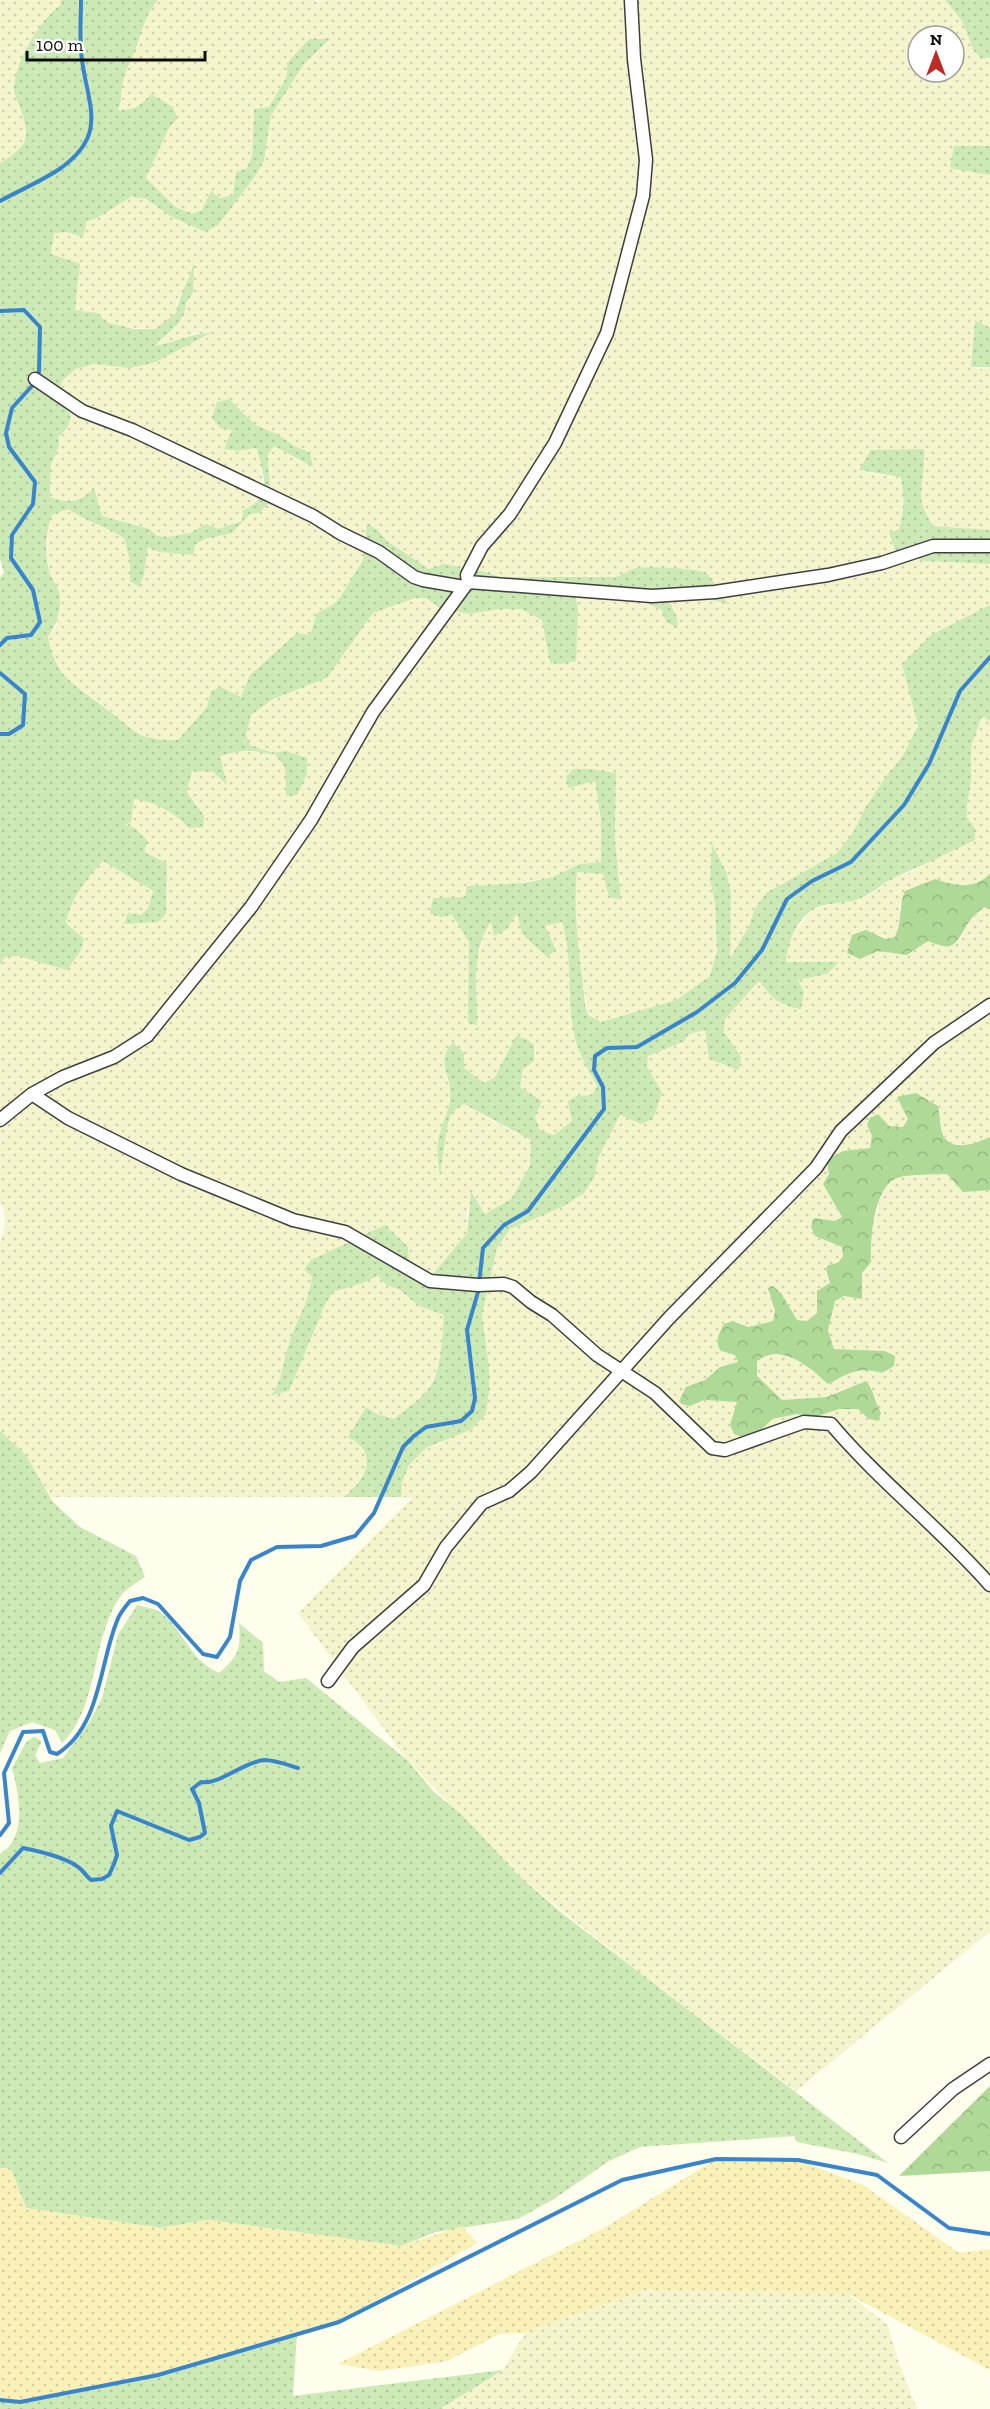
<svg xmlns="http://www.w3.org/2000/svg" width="990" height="2409" viewBox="0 0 990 2409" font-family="'Zilla Slab',serif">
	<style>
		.farmland { fill: url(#farmland-dots); fill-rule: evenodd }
		.grass { fill: url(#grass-dots) }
		.forest { fill: url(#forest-crowns) }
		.sand { fill: url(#sand-dots) }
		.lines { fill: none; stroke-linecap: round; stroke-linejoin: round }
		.stream { stroke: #3885cc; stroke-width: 4 }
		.minor-casing { stroke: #3f3f3f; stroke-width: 15 }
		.minor { stroke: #fff; stroke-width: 12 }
	</style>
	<defs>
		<pattern id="farmland-dots" width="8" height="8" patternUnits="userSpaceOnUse" patternTransform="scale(1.5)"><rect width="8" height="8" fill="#f4f4cd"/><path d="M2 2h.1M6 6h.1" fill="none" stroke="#d0d0af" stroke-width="1.8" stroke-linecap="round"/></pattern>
		<pattern id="grass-dots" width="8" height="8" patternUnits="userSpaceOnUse" patternTransform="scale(1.5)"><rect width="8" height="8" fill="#cce9b6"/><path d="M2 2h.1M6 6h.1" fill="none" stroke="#aec79b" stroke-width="1.8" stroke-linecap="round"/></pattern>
		<pattern id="forest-crowns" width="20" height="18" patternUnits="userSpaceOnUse" patternTransform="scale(1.5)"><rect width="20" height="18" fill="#aed996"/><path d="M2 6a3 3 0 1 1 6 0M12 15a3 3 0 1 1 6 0" fill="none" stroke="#94b980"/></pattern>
		<pattern id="sand-dots" width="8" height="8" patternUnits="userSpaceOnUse" patternTransform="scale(1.5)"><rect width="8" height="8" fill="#faf1b9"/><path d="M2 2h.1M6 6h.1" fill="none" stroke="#d5cd9e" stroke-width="1.8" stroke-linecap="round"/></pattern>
	</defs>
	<rect width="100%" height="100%" fill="#fffdec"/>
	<path class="farmland" d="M0 0H61V5L50 14 14 92 27 126V136L20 151 0 163Z
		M158 0H316L320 3 319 0H945L962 21 974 51 982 59 990 57V146H954L984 174 990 175V328L975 321 971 367 981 369 990 367V530L934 526 922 506 921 481 925 459 859 470 874 474 899 477 903 488 902 517 899 529 889 533 896 553 925 561 990 564V605L902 664 918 726 902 757 887 775 852 834 837 853 766 893 754 910 749 926 729 959 731 894 727 874 712 845 710 879 715 904 717 951 710 976 676 1000 601 1022 588 1015 576 936 575 891 577 872 603 874 609 897 621 900 615 841 616 811 595 781 601 820V862L579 864 553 877 506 885 466 897 441 917 452 915 469 942V1008L476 1025 477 959 486 929 492 921 495 935 517 912 536 945 547 957 545 926 562 922 568 940 571 1006 575 1035 578 1048 597 1086 592 1095 577 1096 572 1121 554 1135 540 1130 535 1117 542 1101 520 1087 523 1069 516 1037 495 1077 484 1083 463 1068 446 1051 444 1064 450 1091 448 1113 444 1122 445 1149V1136L450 1114 464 1104 493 1121 531 1140 530 1164 512 1198 485 1214 472 1192 467 1215V1233L433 1274 410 1273 408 1247 311 1260 304 1269 312 1277 311 1289 287 1347 280 1384 272 1396 289 1391 325 1305 333 1292 363 1283 378 1276 386 1285 400 1290 419 1306 444 1315 441 1352 434 1378 427 1391 393 1420 377 1414 366 1407 349 1437 358 1443 367 1456 368 1466 353 1489 344 1497H51L26 1455 0 1431V1244L5 1225 4 1209 0 1205V965L5 957 18 956 39 961 84 939 66 923 70 903 82 885 103 861 153 891 148 908 141 915 158 922 167 898V863L144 852 124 825 131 821 134 799 153 802 176 815 189 828 198 805 187 792 192 770 213 772 226 784 219 756 239 751 272 753 250 745 246 735 251 715 273 699 327 678 373 613 414 598H426L439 608 469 614 500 609H521L542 620 544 633 576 625 578 608 574 595 598 600H639L662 610 678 628 677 618 668 601 678 597 700 596 728 603 722 600 714 583 673 568H634L618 577H501L482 571 443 564 429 569 387 541 378 530 367 525 363 560 341 596 334 604 317 613 310 636 250 675 241 698 221 687 208 707 178 740 158 741 130 729 107 708 70 682 51 657 48 637 56 627 58 616 59 591 48 568 47 557 48 525 52 515 68 508 80 517 106 526 124 538 130 561V581L144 575 148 547 195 545 205 539 232 533 250 514 259 513 270 474 268 454 274 446 312 467 310 453 295 446 277 434 256 425 237 405 232 430 238 451 256 448 263 466 261 498 255 505 243 510 242 521 218 529 206 525 190 533 167 537 157 536 150 529 102 516 94 488 86 498 62 502 50 497 51 465 59 446 58 438 66 431 70 413 63 406 59 393 62 381 76 369 94 364 156 362 210 334 195 333 184 339 153 347 177 325 184 314 186 303 193 292V268L191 278 178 299 176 313 155 329 119 327 108 323 97 313 74 310 79 281 51 254 54 232H66L83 237 87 221 97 218 130 197 146 199 172 217 218 225 264 161 271 115 277 105 304 64 330 39 287 76 269 107 254 109 252 156 247 168 236 172 233 195 220 198 192 215 177 207 146 178 169 128 176 119 143 103 130 110H118L122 101V83L136 48 143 23 148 12ZM918 36H954V72H918ZM274 753 307 774 286 795 285 768Z
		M982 716 990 721V874L977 884 956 886 935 879 899 905 901 924 895 937 885 939 860 959 878 951 907 955 928 941 942 947 959 941 968 923 984 906 990 910V1137L971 1146 950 1143 943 1135 938 1106 908 1119 903 1127 867 1125 872 1136 870 1148 843 1151 828 1160 829 1174 823 1184 842 1218 835 1221 814 1218 815 1236 842 1247 843 1256 838 1263 828 1265 830 1283 817 1291V1313L807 1321 797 1320 781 1293 768 1288 775 1312 773 1321 748 1327 734 1321 721 1351 735 1355 738 1362 720 1367 705 1380 686 1387 690 1406 704 1400 738 1402 758 1433 772 1419 797 1414 815 1417 839 1409H858L869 1419 881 1413 873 1399 872 1389 866 1381 827 1397 782 1400 757 1376V1361L765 1355H785L811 1367 828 1384 853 1371 867 1369 882 1373 885 1351 834 1349 828 1330 835 1301 844 1296 862 1298V1273L871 1262 870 1237 881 1196 889 1182 898 1177 947 1174 964 1191 990 1190V1934L988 1933 796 2091 650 1981 519 1876 407 1760 298 1613 412 1498 401 1497 402 1483 409 1465 426 1448 441 1443 488 1377 482 1316 497 1248 510 1229 529 1219 595 1176 597 1158 620 1115 641 1124 648 1056 684 1043 689 1034 705 1030 709 1059 739 1069 730 1042 724 1032 725 1019 760 980 766 991 785 1006 798 979 827 974 838 962H786L787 946 794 933 812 910 839 902 857 900 871 894 895 877 912 872 975 828 967 817V806L971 781V747Z
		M762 2287 848 2294 888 2325 898 2360 917 2409H440L503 2370 525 2333 645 2290Z"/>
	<path class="grass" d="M61 0H158C144 16 142 32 135 51 131 61 125 72 123 82 120 92 123 100 118 110 133 111 142 105 151 94L173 107 177 119 169 128 146 178 176 207 192 214 202 210 211 191 220 198 233 195 236 172 247 168 252 156 254 109 269 107 287 76V63L309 39H330L304 64 271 115 264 161 255 176 218 225 205 232 172 217 146 199 131 197 97 218 87 221 83 237 66 232 54 233 51 254 80 264 75 310 97 313 108 323 134 329H155L176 313C179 295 190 280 194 262L193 292 186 303 184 314 177 325 154 346C174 343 191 333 211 333L156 362 130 368 94 364 76 369 62 381 59 393 63 406 70 413C71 425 66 430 58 438L59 446 51 465 50 497C67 504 82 502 94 488L102 516 150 529 157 536 167 537 190 533 206 524 218 529 242 521 243 510C272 499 265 473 256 448L238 451 224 449 232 430 220 428 212 418 217 402 229 399 256 425 277 434 295 446 310 453 313 467 274 446 268 454 271 501 259 513 250 514 232 533 205 539 195 545 193 555 159 552 148 547 144 575 139 587 130 581V561L124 538C106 526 85 521 68 509L52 515C46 530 45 550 48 566 49 576 57 584 59 592 62 608 57 625 48 637 55 677 74 684 104 707 134 729 136 741 178 740L207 707 211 691 221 687 241 697 250 675 297 633 310 635 317 613 334 604 341 596 363 560 367 524 378 530 387 541 429 569 443 564 482 571 501 577H617C623 574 629 570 635 568 645 566 696 568 705 573 718 581 715 596 732 605L700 596 669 601 677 618 678 628 666 622 662 610 639 600H598L575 595 578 608 576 661 560 664 550 663 542 620 521 609H500L469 614 439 608 426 598H415L373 613 327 678 273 699 251 715 246 735 250 745 273 753 286 751 307 758V774L297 795 286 796 285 768 275 754C266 754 258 751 250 751 239 750 230 754 220 756L227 785 213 772 192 771 187 792 204 816 203 827 189 828C172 811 158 803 134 799L131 822 125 825 135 828 148 841 144 852 167 863 166 914 158 922 124 924 128 913 141 915 148 908 153 891 103 861C85 882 72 895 66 923L84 939 80 952 67 970 18 956 5 957 0 965V577L4 573 0 559V163C29 145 31 139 20 107 18 101 14 95 14 89 15 61 39 22 60 5Z
		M945 0H990V57L982 59 974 51 962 21Z
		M954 146H990V175L950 168Z
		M975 320 990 328V367H971Z
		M924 449C926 467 919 485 922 504 924 511 930 519 933 526L990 530V564L925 561 896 553 889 533 899 529C904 512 905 494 900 477L859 470 871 450Z
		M990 605V721L982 716 971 747V781L967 806V817L975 828V840C949 853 922 865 896 877 883 883 873 893 861 898 846 905 826 901 812 910 796 921 787 944 786 962H839L827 974 798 980 804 992 801 1009C778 1005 772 998 759 981L725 1019 724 1032 741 1057 739 1070 709 1059 705 1030 689 1034 684 1042 648 1056 647 1066 662 1093 653 1119 641 1124 620 1115 598 1158 595 1176 584 1193 564 1206 510 1229 497 1248 482 1316 489 1367V1391L486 1414 472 1429 426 1448 409 1465 402 1483 401 1497H344C365 1479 381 1454 348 1437L366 1407 377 1414 394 1419C404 1410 416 1402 426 1392 442 1375 442 1337 444 1315L419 1306 400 1290 386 1285 378 1276 363 1283 333 1292 325 1305 289 1391 271 1396C284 1378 282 1363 289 1343 296 1321 310 1300 312 1277L304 1269 311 1260 385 1225 408 1247 410 1273 433 1274 467 1233 471 1191 485 1214 512 1198 530 1165 531 1140 464 1104C460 1107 455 1110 452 1113 446 1120 443 1162 440 1175 438 1163 436 1149 439 1137 442 1121 452 1108 450 1091 449 1071 436 1061 453 1042L464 1053V1068L484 1083 495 1077 516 1036 526 1039 534 1045V1061L523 1069 520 1087 542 1101 535 1117 540 1130 554 1135 572 1121 568 1101 577 1096 592 1095 597 1086C590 1073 583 1061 578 1048 564 1007 575 962 562 922L545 926 556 950 547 957 522 934 517 913 507 929 494 936 491 922C470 951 478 991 477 1025L468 1023 469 942 452 915 441 917 430 914 433 898 465 897 467 886 524 883 553 877 579 864 601 862V820L595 781 568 788 566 777 573 769H590L616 773 615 841 621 900 609 897 603 874 577 872C572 917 581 960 585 1004L588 1015 601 1022 676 1000 710 976 717 951 715 904 710 879 712 844 727 874 731 894 730 958 749 926 754 910 766 893 837 853 852 834 867 805 887 775 902 757 918 726 902 664 931 635Z
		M0 1431 26 1455 53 1502 80 1527 136 1556 145 1577C137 1583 125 1589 120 1597 91 1638 99 1709 62 1743L55 1730 32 1722 10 1731 0 1753Z
		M137 1605C144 1607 154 1608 160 1612 185 1631 187 1658 219 1673 239 1656 241 1649 239 1623L263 1643 264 1671 279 1682 306 1678 407 1760 434 1792 462 1815 519 1876 563 1914 888 2163 858 2154 797 2142 794 2136 640 2147 609 2161 554 2199 518 2219 436 2232 401 2246 208 2220 160 2228 26 2208 11 2169 0 2168V1854C3 1851 9 1848 11 1844 25 1823 18 1791 12 1768L27 1741 34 1737 42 1741 35 1755 40 1763 63 1758 90 1721 102 1698 118 1635Z
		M297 2334 293 2396 503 2370 440 2409H0V2400L20 2402 158 2375Z"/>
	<path class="forest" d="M990 874V910L984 907C978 912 971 918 967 925 954 946 954 952 928 941L907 955 878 951 860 959 847 953 852 935 866 930 885 939 895 937C903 920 898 908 905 891L935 879C956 886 973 890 990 874Z
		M916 1093 938 1106C940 1115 940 1127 943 1135 952 1153 977 1143 990 1137V1190L963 1192 947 1174C932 1175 914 1174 900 1177 873 1183 870 1241 871 1262L862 1273V1299L844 1296 835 1301 828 1330 834 1349 885 1351 895 1356 894 1366 882 1373C858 1366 849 1373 828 1384 810 1367 781 1342 757 1361V1376L782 1400 827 1397 866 1381C874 1390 874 1401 881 1413L878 1421 869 1419 858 1409H839L815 1417 797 1414 772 1419 758 1433 743 1437 734 1434 730 1425 737 1402 704 1400 690 1406 682 1404 679 1401 686 1387 705 1380 720 1367 738 1362 735 1355 721 1351C714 1341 719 1334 724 1324L733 1321 748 1327 773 1321 775 1311 768 1288 773 1286 781 1293 797 1320 807 1321 817 1313V1291L830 1283 826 1269 828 1265 838 1263 843 1256 842 1247 815 1236 811 1227 814 1218 835 1221 842 1217 823 1184 829 1174 827 1160 843 1151 870 1148 872 1136 867 1125 870 1118 878 1114 889 1126 903 1127 908 1119 897 1097Z
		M990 2086V2171L899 2176Z"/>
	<path class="sand" d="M716 2159 798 2160 863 2185 959 2253 990 2249V2370L848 2294 645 2290 525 2333 500 2334 447 2361 380 2371 338 2364 604 2228Z
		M0 2168 11 2169 26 2208 160 2228 208 2220 401 2246 462 2226 477 2243 339 2322 158 2375 20 2402 0 2400Z"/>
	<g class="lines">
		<path class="stream" d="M0 201C20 190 42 181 61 168 108 134 88 106 82 60 79 40 81 20 81 0
			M0 311 24 310 40 327 39 372 32 386 12 408 6 433 9 447 35 482 33 504 12 535 11 558 33 590 40 622 31 635 7 638 0 645
			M0 673 25 694 23 725 9 734H0
			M0 1835 9 1823 4 1773 23 1732 43 1731 50 1752 57 1754C101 1726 99 1665 117 1621 119 1614 125 1607 130 1601L143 1598 158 1604 203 1654 217 1657 230 1637 240 1581 251 1560 277 1547 321 1546 355 1536 374 1513 403 1447 414 1436 426 1427 461 1421 472 1411 475 1398 467 1330 478 1292 483 1248 504 1225 528 1211 604 1109 603 1087 594 1070 595 1056 607 1048 637 1047 697 1012 735 983 762 950 787 899 812 881 851 862 904 805 929 764 960 691 990 657
			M0 1873 23 1848C38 1851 65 1857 78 1867 83 1870 86 1876 91 1880L102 1879 109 1875 114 1864 117 1855 111 1826 117 1811 189 1840 200 1837 205 1833 199 1803 192 1789 201 1782C220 1785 243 1762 264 1760 275 1760 288 1765 298 1768
			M0 2400 20 2402 158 2375 339 2322 622 2180 716 2159 798 2160 877 2175 949 2228 990 2234"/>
		<g class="minor-casing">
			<path id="minor" d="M35 379 82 411 132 430 313 516 340 533 379 552 414 577 423 580 464 587
				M468 582 652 596 715 592 828 575 882 563 933 546H990
				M32 1094 68 1118 181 1174 293 1220 345 1232 430 1281 478 1285 504 1284 513 1287 531 1302 552 1315 597 1355 655 1393 712 1448 725 1450 804 1422 831 1424C880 1482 940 1528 990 1585
				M0 1120 32 1094 63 1077 114 1057 147 1036 251 907 311 820 373 712 468 582 467 575 482 546 510 514 555 443 607 333 643 196 646 160 634 59 631 0
				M328 1681 353 1647 424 1585 446 1547 482 1503 509 1491 531 1472 669 1318 816 1168 841 1131 934 1043 990 1005
				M901 2137 953 2089 990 2064"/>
		</g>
		<use href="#minor" class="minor"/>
	</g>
	<g transform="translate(936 54)"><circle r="28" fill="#ffffff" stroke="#9e9e9e" stroke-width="1.5"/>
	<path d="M0-4.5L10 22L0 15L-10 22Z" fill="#bc2b25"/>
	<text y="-9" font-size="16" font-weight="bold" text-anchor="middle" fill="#0c0c0c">N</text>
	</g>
	<path d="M27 51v9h178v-9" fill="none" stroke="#0c0c0c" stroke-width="3"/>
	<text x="36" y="51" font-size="18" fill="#0c0c0c" stroke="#ffffff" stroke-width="4.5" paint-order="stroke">100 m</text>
</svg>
